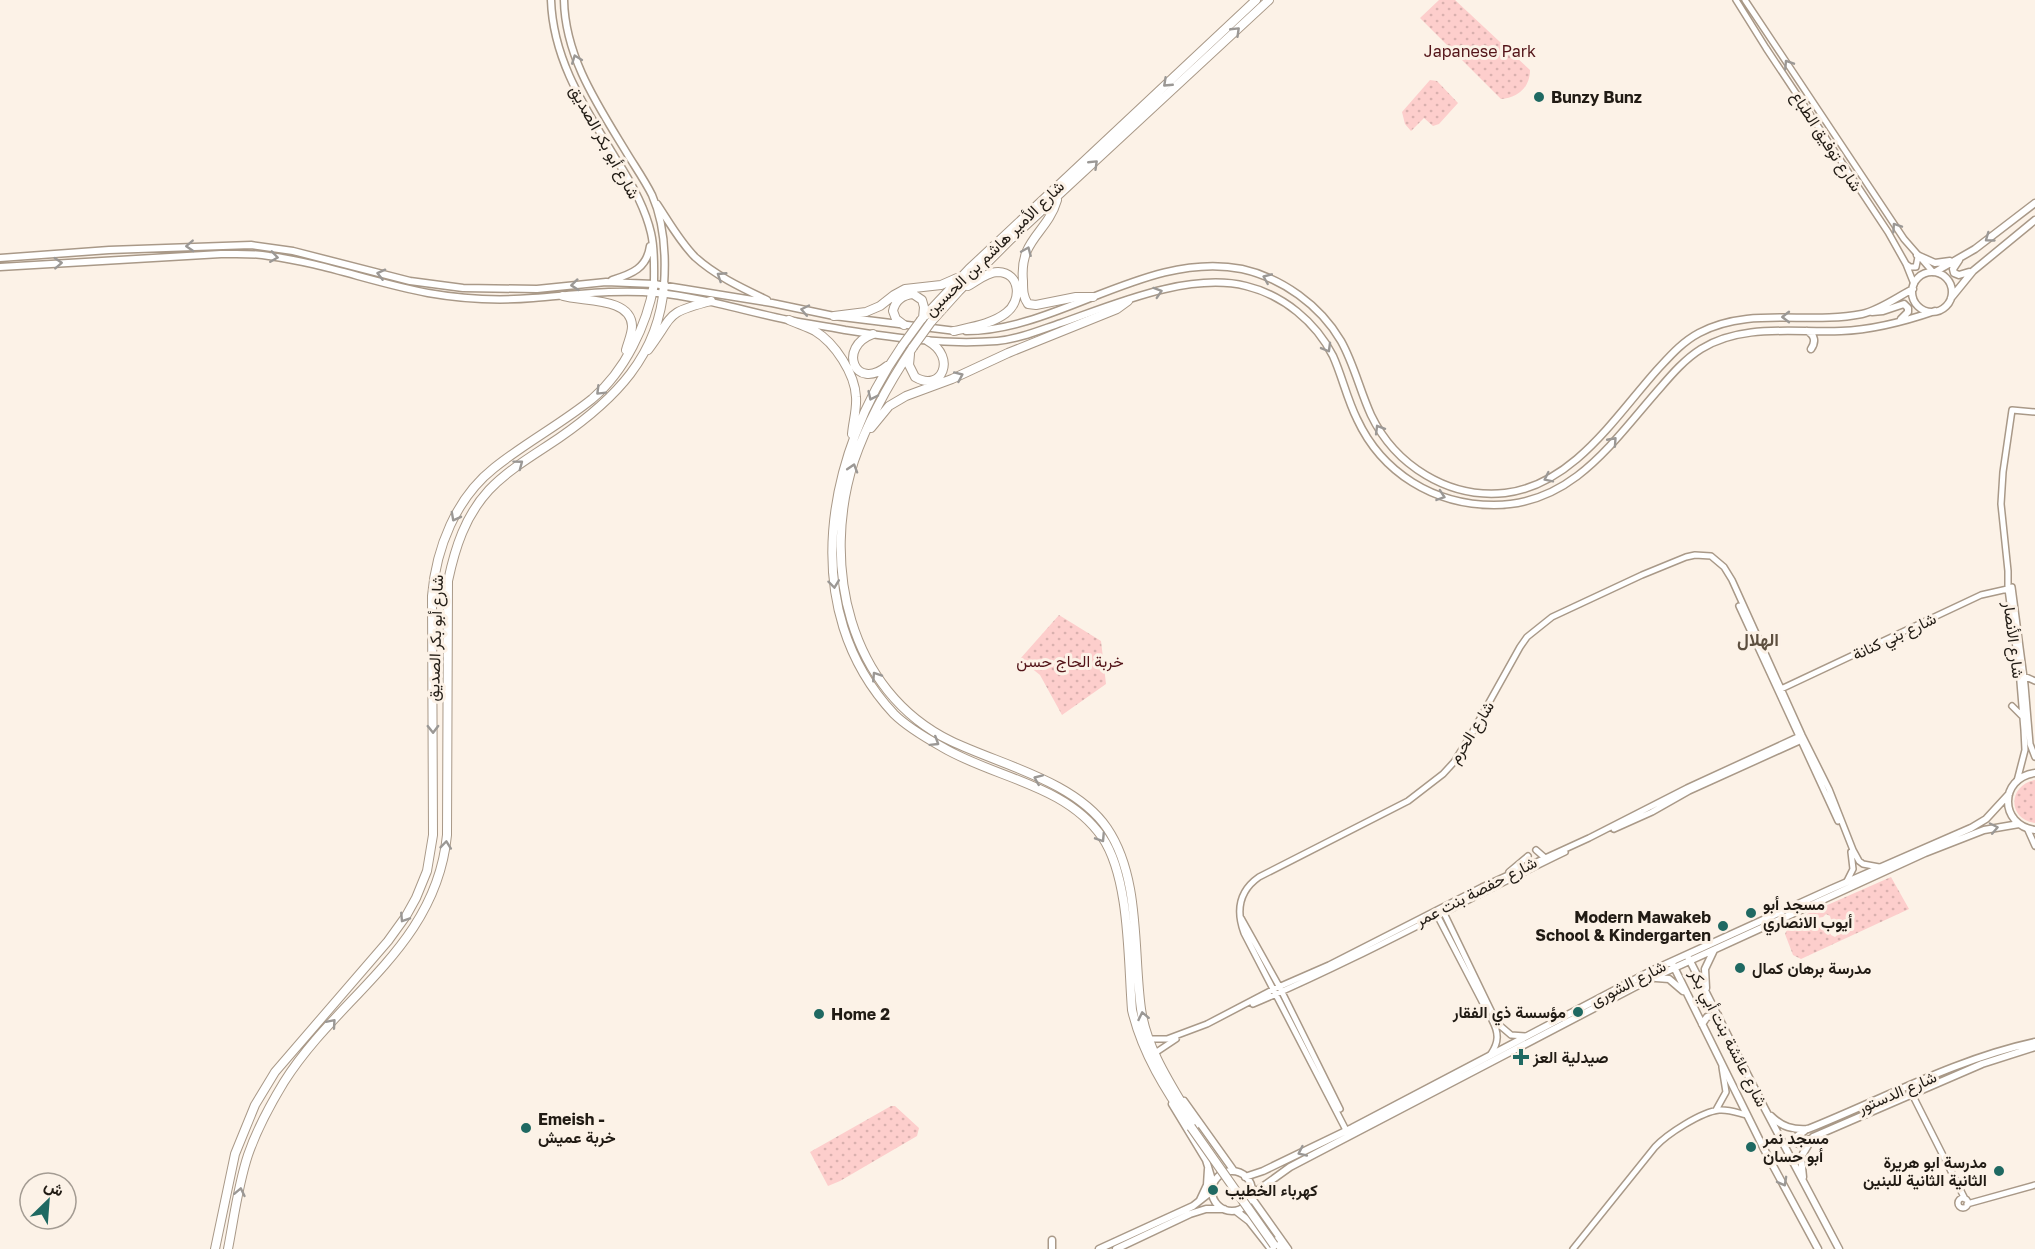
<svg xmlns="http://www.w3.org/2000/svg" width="2035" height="1249" viewBox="0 0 2035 1249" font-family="'Golos Text',Vazirmatn,sans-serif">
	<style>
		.grass { fill: url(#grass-dots); fill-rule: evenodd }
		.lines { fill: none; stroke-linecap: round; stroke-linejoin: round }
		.minor-casing { stroke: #a99988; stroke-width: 8 }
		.major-casing { stroke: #a99988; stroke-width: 9 }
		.highway-casing { stroke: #a99988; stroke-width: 10 }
		.minor { stroke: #fff; stroke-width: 5 }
		.major { stroke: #fff; stroke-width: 6 }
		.highway { stroke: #fff; stroke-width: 8 }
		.highway-bridge-casing { stroke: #a99988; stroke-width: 10; stroke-linecap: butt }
		.highway-bridge { stroke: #fff; stroke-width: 8 }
		.oneway { stroke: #9b9895 }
		.poi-dot { fill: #1f6962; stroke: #fcf2e7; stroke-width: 2 }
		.labels { text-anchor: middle; stroke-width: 6; stroke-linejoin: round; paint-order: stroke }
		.park-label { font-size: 16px; fill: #531418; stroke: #fcf2e7 }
		.poi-label { font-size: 16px; font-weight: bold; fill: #211b14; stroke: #fcf2e7; text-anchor: start }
		.street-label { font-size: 16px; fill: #211b14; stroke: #fcf2e7 }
		.neighbourhood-label { font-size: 18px; font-weight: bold; fill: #5d4f3f; stroke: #fcf2e7 }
	</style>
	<defs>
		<pattern id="grass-dots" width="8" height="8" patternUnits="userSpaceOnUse" patternTransform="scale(1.5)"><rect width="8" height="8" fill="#fdcecc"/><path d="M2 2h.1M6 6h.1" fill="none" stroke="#d9b0ae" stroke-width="1.8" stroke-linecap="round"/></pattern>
	</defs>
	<rect width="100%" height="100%" fill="#fcf2e7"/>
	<path class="grass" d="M1439 0H1455L1530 70C1530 88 1517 98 1501 99L1420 18Z
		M1430 80 1437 81 1458 103 1439 124 1433 126 1424 118 1411 131 1405 124 1402 112Z
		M1059 615 1101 641 1106 684 1062 715 1040 675 1020 659Z
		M2035 780V823C2007 819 2008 785 2035 780Z
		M1891 877 1909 909 1801 959 1793 955 1785 934 1791 921ZM1826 914 1830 916 1832 923 1838 921 1843 930 1835 937 1831 935 1828 928 1823 930 1817 918 1823 917Z
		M891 1106H895L919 1128 917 1136 840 1181 828 1186 810 1152Z"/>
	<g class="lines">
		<g class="minor-casing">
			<path id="minor" d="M1736 0 1766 48 1888 232 1906 264 1914 284
				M1745 0 1904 239 1933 272
				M1906 264 1910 267H1916L1918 257
				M2012 587 2025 685 2030 744 2035 757
				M1739 606 1838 821
				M2024 676 2035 681
				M1779 690 1981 595 2012 588
				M2012 706 2023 717
				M2017 781 2025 750 2024 730 2019 670 2008 589V571L2001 504 2003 472 2012 410 2035 412
				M2027 828 2035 846
				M1614 829 1652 812 1689 791 1804 739
				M1536 850 1544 857
				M1509 872 1528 856
				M1847 881 1853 869 1851 852
				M1443 911 1497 1023 1511 1035 1525 1036
				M1436 913 1487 1011
				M1241 918 1279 986 1340 1109
				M1253 1004C1359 959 1461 902 1565 852
				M1149 1039H1167L1207 1024 1274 989 1329 965 1482 887 1589 838 1687 788 1802 735
				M1155 1053 1176 1039
				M1491 1054C1499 1042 1499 1033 1492 1020
				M1912 1094 1965 1199
				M1716 1110 1726 1092 1722 1067
				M1346 1130 1244 933C1236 911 1239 891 1259 877L1408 801 1443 774 1454 762 1472 733 1520 647 1527 637 1552 617 1642 575 1686 557 1695 555 1711 556 1724 567 1732 580 1802 735 1829 789 1853 850 1859 861 1863 864 1879 867
				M1958 1203a5 5 0 1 1 10 0a5 5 0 1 1-10 0Z
				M1967 1204 2035 1185
				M1573 1249 1655 1147C1667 1134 1701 1112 1719 1110 1729 1109 1738 1113 1747 1115"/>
		</g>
		<g class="major-casing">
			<path id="major" d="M551 0C553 61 586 109 616 159 631 182 645 207 651 233 655 250 654 267 654 284
				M564 0C565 58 599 107 628 155 636 168 645 181 652 195 664 222 666 256 664 285
				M657 204C669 222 680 242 695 257 716 276 742 288 767 300
				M1917 255 1935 263 1950 261
				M0 258 109 250 251 245 293 251 410 281 463 288 537 289 606 282 654 284 772 303 834 316 956 331
				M1959 260 1953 269 1954 273 1959 275 1969 272
				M0 267 221 254C237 254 253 253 269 256 323 263 374 283 428 293 462 299 498 301 533 298 574 295 615 289 657 293 701 297 744 311 788 320 807 324 826 326 845 330 896 338 945 345 997 341 1019 339 1040 330 1061 323 1115 304 1189 272 1246 286 1283 295 1316 322 1333 356 1342 376 1347 399 1357 419 1382 473 1434 505 1494 505 1573 505 1613 441 1660 388 1672 374 1685 359 1701 349 1742 323 1795 333 1841 331 1871 330 1906 321 1935 311
				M1935 272 1975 249 2035 203
				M1912 292a20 20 0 1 1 40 0a20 20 0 1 1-40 0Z
				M612 280C632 274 647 268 650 246
				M1951 298 1973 271 2035 220
				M1872 312 1883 311 1904 304 1908 308V312L1901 319
				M966 331C1058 331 1148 250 1242 269 1282 278 1320 305 1341 341 1354 364 1360 391 1371 415 1395 465 1448 499 1505 493 1573 485 1615 417 1657 370 1670 356 1682 342 1699 333 1750 306 1807 325 1862 314 1880 310 1897 297 1913 289
				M1807 331C1815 335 1816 342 1811 349
				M2035 773C1999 778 1999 825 2035 830
				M1689 959 1765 1109 1839 1249
				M1673 965 1764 1149 1818 1249
				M1656 978 1669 979 1683 991
				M1706 988 1705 969 1714 950
				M1702 1024 1707 1017 1718 1015
				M1184 1101 1234 1171
				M1172 1104 1206 1160 1213 1183
				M1771 1116C1782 1127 1793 1130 1808 1129 1883 1099 1956 1059 2035 1042
				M1807 1129 1796 1137 1793 1141 1799 1144 1810 1139
				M1212 1191a20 20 0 1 1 40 0a20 20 0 1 1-40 0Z
				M1245 1177 1263 1171 1352 1128 1653 970 1831 889 1971 828 1986 819 2009 794
				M1803 1177 1801 1157 1813 1137 1982 1064 2035 1047
				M1251 1195 1290 1167 1650 979 1925 853 1984 830 2019 824
				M1251 1197 1288 1249
				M1200 1200 1207 1185 1208 1169
				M1236 1211 1249 1221 1271 1249
				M1052 1240V1249
				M1099 1249 1193 1206 1212 1191
				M1116 1249 1190 1214 1206 1209H1224"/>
		</g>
		<g class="highway-casing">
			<path id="highway" d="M1057 200C1047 234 1019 239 1023 281 1023 290 1023 297 1028 304L1036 305 1076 297H1093
				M563 296C583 302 631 297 632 326 632 334 628 342 626 350
				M834 316 866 312 880 306 894 295 905 289 941 285 957 278
				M789 320C798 324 807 327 815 331 835 343 855 374 856 397 857 409 853 422 852 434
				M921 320 969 269 1256 0
				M931 322 959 291 1011 239 1269 0
				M904 325 896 319 893 311C895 301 903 295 913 294L922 300 924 307 923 318
				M954 331C971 327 992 324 1006 313 1022 301 1021 273 998 272 987 272 977 281 968 286
				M873 334C837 347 855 392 887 366
				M902 346C827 454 796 609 894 714 907 727 926 738 942 747 994 778 1065 784 1102 837 1130 878 1128 960 1132 1010 1142 1053 1166 1091 1191 1127
				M913 347C889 383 868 420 854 461 821 564 848 691 951 741 1001 765 1075 781 1107 828 1141 878 1133 952 1141 1009 1147 1051 1174 1089 1195 1125
				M648 350C675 314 664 313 711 301
				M910 354 909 365 915 377C942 393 957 357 928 341
				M871 428 889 406 906 396 952 379 1008 353 1117 309 1128 301
				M1277 1241 1282 1249
				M215 1249 235 1154 255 1105 275 1072 388 941 406 916 416 898 427 871 433 835 432 596C436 548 456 498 494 468 525 443 561 424 592 399 625 371 647 325 654 284
				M228 1249C234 1218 238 1185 248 1155 257 1129 270 1105 284 1082 339 995 436 947 447 835L448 581C455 548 465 516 489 490 509 469 534 455 559 438 614 400 659 356 664 285"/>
		</g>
		<use href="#minor" class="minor"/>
		<use href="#major" class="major"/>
		<use href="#highway" class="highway"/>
		<g class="highway-bridge-casing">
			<path id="highway-bridge" d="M902 346 921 320
				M913 347 931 322
				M1191 1127 1274 1245"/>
		</g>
		<use href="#highway-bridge" class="highway-bridge"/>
	</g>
	<defs><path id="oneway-chevron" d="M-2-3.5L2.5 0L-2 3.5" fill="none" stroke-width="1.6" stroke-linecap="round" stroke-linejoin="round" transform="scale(1.5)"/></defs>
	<g class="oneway">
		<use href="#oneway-chevron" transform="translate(1236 31) rotate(-44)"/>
		<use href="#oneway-chevron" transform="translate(576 59) rotate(-111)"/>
		<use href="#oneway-chevron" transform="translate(1788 64) rotate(-123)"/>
		<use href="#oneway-chevron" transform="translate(1167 83) rotate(137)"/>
		<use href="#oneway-chevron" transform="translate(1094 164) rotate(-44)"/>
		<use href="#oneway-chevron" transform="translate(1896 227) rotate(-124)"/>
		<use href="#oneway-chevron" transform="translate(1989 238) rotate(144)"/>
		<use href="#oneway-chevron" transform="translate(190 246) rotate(177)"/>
		<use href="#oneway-chevron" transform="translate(1027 251) rotate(-67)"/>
		<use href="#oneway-chevron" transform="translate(274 257) rotate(8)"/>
		<use href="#oneway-chevron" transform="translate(58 263) rotate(-3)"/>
		<use href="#oneway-chevron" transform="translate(381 274) rotate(-166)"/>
		<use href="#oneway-chevron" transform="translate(721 276) rotate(-147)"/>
		<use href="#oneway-chevron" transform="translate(1267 278) rotate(-157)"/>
		<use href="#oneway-chevron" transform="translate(575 285) rotate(174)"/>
		<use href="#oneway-chevron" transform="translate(1158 292) rotate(-18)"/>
		<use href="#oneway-chevron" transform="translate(805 310) rotate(-168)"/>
		<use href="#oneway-chevron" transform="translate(1786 317) rotate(-180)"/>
		<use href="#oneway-chevron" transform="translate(1327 348) rotate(60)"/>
		<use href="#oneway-chevron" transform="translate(959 376) rotate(-24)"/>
		<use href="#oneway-chevron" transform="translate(600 391) rotate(135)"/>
		<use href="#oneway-chevron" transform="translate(872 396) rotate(115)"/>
		<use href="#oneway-chevron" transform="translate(1379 429) rotate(-121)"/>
		<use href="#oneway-chevron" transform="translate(1613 441) rotate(-48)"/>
		<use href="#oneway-chevron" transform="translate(519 464) rotate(-37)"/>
		<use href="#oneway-chevron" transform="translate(853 468) rotate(-73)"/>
		<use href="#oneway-chevron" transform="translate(1548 478) rotate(154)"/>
		<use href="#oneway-chevron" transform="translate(1441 496) rotate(19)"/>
		<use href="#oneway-chevron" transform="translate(455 517) rotate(118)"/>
		<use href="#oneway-chevron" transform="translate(834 584) rotate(83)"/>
		<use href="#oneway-chevron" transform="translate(876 676) rotate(-123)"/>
		<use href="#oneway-chevron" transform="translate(433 729) rotate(89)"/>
		<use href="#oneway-chevron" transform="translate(935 742) rotate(32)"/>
		<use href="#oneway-chevron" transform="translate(1038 779) rotate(-157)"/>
		<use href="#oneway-chevron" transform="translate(1994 828) rotate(-12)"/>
		<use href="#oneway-chevron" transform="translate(1101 838) rotate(57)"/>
		<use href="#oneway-chevron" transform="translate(446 845) rotate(-84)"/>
		<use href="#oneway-chevron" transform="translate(404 918) rotate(123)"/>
		<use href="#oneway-chevron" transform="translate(1143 1016) rotate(-102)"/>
		<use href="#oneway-chevron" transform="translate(332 1023) rotate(-49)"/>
		<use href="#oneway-chevron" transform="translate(1302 1152) rotate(155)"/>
		<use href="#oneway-chevron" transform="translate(1783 1182) rotate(61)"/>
		<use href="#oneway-chevron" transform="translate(240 1192) rotate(-78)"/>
	</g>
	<g class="poi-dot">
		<circle cx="1539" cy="97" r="6"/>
		<circle cx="1751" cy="913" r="6"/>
		<circle cx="1723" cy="926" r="6"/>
		<circle cx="1740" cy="968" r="6"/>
		<circle cx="1578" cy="1012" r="6"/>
		<circle cx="819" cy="1014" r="6"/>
		<path d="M1518 1048h6v6h6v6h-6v6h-6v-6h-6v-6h6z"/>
		<circle cx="526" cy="1128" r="6"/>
		<circle cx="1751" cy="1147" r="6"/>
		<circle cx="1999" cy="1171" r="6"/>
		<circle cx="1213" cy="1190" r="6"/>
	</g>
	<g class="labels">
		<g class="park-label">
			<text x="1480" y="57">Japanese Park</text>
			<text x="1070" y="667">خربة الحاج حسن</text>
		</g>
		<g class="poi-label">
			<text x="1551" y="103">Bunzy Bunz</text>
			<text x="1763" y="910">مسجد أبو<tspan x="1763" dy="18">أيوب الانصاري</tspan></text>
			<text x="1711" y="923" text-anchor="end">Modern Mawakeb<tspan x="1711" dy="18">School &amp; Kindergarten</tspan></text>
			<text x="1752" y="974">مدرسة برهان كمال</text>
			<text x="1566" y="1018" text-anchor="end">مؤسسة ذي الفقار</text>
			<text x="831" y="1020">Home 2</text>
			<text x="1533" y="1063">صيدلية العز</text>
			<text x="538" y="1125">Emeish -<tspan x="538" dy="18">خربة عميش</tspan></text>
			<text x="1763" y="1144">مسجد نمر<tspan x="1763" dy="18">أبو حسان</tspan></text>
			<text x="1987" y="1168" text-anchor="end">مدرسة ابو هريرة<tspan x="1987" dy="18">الثانية الثانية للبنين</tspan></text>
			<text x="1225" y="1196">كهرباء الخطيب</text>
		</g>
		<g class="street-label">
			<text transform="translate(1827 141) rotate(57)" y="6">شارع توفيق الطباع</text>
			<text transform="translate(605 142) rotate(61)" y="6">شارع أبو بكر الصديق</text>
			<text transform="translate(994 248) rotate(-44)" y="6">شارع الأمير هاشم بن الحسين</text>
			<text transform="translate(1894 636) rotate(-25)" y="6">شارع بني كنانة</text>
			<text transform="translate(435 638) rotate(-88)" y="6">شارع أبو بكر الصديق</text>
			<text transform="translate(2014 640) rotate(83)" y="6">شارع الأنصار</text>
			<text transform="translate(1471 732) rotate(-58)" y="6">شارع الحرم</text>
			<text transform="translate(1476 891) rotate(-27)" y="6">شارع حفصة بنت عمر</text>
			<text transform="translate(1628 983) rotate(-27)" y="6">شارع الشورى</text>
			<text transform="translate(1729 1038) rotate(63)" y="6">شارع عائشة بنت أبي بكر</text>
			<text transform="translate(1897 1092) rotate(-23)" y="6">شارع الدستور</text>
		</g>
		<g class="neighbourhood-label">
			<text x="1758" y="646">الهلال</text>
		</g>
	</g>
	<g transform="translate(48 1201) rotate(25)"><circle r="28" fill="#fcf2e7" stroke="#a49c93" stroke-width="1.5"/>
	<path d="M0-4.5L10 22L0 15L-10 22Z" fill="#1f6962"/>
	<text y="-9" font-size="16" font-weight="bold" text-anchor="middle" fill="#211b14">ش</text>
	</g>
</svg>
